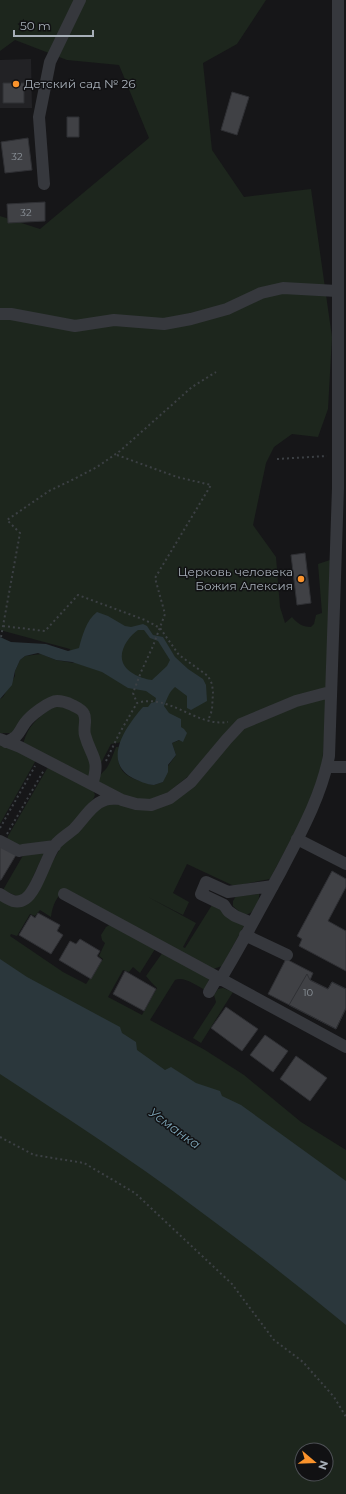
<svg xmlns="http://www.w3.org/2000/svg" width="346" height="1494" viewBox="0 0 346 1494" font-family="Montserrat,sans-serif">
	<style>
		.built { fill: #222225 }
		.green { fill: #1d261d; fill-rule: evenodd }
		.water { fill: #2b373c; fill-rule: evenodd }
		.building { fill: #404145; stroke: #2f3034 }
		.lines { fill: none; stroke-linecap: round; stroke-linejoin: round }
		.path { stroke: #3c4044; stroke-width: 2; stroke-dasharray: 2 3; stroke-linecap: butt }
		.minor { stroke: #36383d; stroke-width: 12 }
		.poi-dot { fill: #fa932c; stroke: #111113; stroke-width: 1.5 }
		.labels { text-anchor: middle; stroke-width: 3; stroke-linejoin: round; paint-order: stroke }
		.number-label { font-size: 10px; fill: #8d949b }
		.poi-label { font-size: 12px; fill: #a7afb8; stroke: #111113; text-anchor: start }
		.water-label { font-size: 13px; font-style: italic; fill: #7ca3b5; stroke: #111113 }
	</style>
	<rect width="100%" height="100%" fill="#161618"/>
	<path class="built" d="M31 59 32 108H0V60Z"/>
	<path class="green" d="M0 0H266L237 44 203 63 212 150 244 197 311 189 332 337 328 409 318 437 292 434 274 447 266 463 253 525 276 557 280 607 285 623 292 617C297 623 302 627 311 627L314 624 316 615 322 613 318 564 333 559 326 689 268 708 201 766 161 798 136 801 96 783C99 776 101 774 106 769 111 762 113 754 116 747H119C115 768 124 778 145 782 148 783 150 785 154 785 157 784 160 783 163 782L168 766 176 755 172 743 180 740 183 741 185 731 111 744 101 763 90 741 89 716 64 698 11 733H0V699L3 697 15 676V671L20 660 25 656 41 654 56 660 74 663 70 649 0 630V216L40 229 149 138 119 65 67 60 15 40 0 51Z
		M327 695 322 767 304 815 270 879 234 886 187 864 173 893 189 902 183 915 148 897 196 923 183 947 185 948 212 905 245 924 222 966 213 969 61 893C55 900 52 908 51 917L40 910 35 916 30 914 17 936 11 934 10 936 63 972 86 984 103 959 99 956 105 943 102 940 101 935 106 927 111 924 155 949 140 973 133 967 129 972 123 970 108 997 142 1015 157 988 151 982 146 976 163 952 209 979 205 990C197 986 184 976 175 980L150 1020 205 1050 244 1075 301 1122 346 1150V1494H0V897L12 905 45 875 62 845 100 808 108 804 154 807 243 729 253 723ZM302 1450H326V1474H302Z
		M56 705 78 713 91 757 90 779 23 745C28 724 39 717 56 705Z
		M0 743 36 760 0 824Z
		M48 767 93 790 95 795C90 809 64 833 52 840 44 844 27 845 18 847L7 840 8 836Z
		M45 851 25 894 19 897 3 890 25 852Z
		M259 894C260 903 253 916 243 915L233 906V901L236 896Z
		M223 988 233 992 201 1043 193 1038 215 1004 216 1002 214 995 218 989Z"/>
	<path class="water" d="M97 612 108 616 125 626 131 627 143 624 147 626 153 635 163 637 175 657 188 669 203 679 206 685 207 701 191 710 187 708V696L175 687C169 692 167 699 164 706L169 713 181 719V727L184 729 187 733 183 742 179 740 172 743 176 755 168 765V772L163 782C160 783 157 784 154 785 148 785 136 780 131 777 102 760 127 725 143 707H148L151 703 155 702 156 698 146 691 128 688 102 672 72 662 56 660 38 653 25 656 20 660 15 671 12 685 0 699V637L11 642 46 644 68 651 79 648C82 637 86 620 97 612ZM138 630H144L150 638 158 641 170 660 167 666 152 680C143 679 127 673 123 663 118 651 129 636 138 630Z
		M0 959 27 977 120 1027 122 1033 136 1042 137 1050 165 1070 171 1067 196 1083 220 1091 222 1096 241 1105 346 1181V1325C296 1284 245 1244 193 1206 131 1159 65 1117 0 1074Z"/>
	<path class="building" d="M3 83H24V103H3Z
		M232 92 249 97 237 135 221 130Z
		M67 117H79V137H67Z
		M28 138 32 170 5 173 1 142Z
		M45 202V221L8 223 7 204Z
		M305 553 311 603 297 605 291 555Z
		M0 845 16 855 1 880H0Z
		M332 871 346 879V887L328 921 346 931V971L299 946 302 939 297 936Z
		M38 913 60 925 57 931 63 935 51 954 19 935 31 915 35 918Z
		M80 939 100 951 97 956 102 960 91 979 59 960 70 941 76 944Z
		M286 959 313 973 310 980 328 989 332 982 346 989V1008L336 1029 268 994Z
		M125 971 156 989 144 1011 113 994Z
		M307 974 310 980 328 989 332 982 346 989V1008L336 1029 289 1005Z
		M226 1007 258 1029 242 1051 211 1028Z
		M265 1035 288 1051 273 1072 250 1055Z
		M296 1056 327 1078 310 1101 280 1079Z"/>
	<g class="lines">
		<path class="path" d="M117 455 177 477 211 485 155 578 165 614 153 646 141 672 133 693 137 703
			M277 459 327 456
			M3 626 45 631 78 595 145 620 160 628 179 655 208 676 212 684 213 692 212 710 208 721
			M1 637 20 533 7 520 49 491 74 479 97 467 120 451 192 387 216 372
			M106 761 119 734 137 703C169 693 196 727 228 722
			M0 828 35 766
			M7 834 44 770
			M0 1137 34 1155 84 1163 135 1193 232 1284 274 1340 303 1362 334 1397 346 1417"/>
		<path class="minor" d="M44 184 39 117 50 62 80 0
			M0 314H11L75 326 114 320 164 324 191 319 227 309 261 293 283 288 337 291
			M0 739 20 747 122 800 136 804 151 805 170 798 191 782 227 739 241 724 296 701 330 692
			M6 742C19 737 18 733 25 723 30 716 49 701 57 701 62 701 68 703 72 705 76 707 83 710 84 714 87 720 83 728 85 735 91 757 101 759 92 784
			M327 767H346
			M297 839 346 864
			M0 841 19 851 23 850 55 846
			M0 894C8 899 16 905 25 899 37 892 46 857 55 845 60 839 68 834 74 829 83 820 92 804 105 800 110 798 115 799 120 799
			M64 894 346 1047
			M252 923 235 916 228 911 224 905 201 894 206 882 228 892 273 886
			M245 935 287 955
			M220 980C242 944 261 907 281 871 300 834 321 797 329 756L338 488V0
			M209 992 217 978"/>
	</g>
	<g class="poi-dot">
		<circle cx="16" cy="84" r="4"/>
		<circle cx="301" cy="579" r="4"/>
	</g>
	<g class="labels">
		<g class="number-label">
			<text x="17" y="160">32</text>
			<text x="26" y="216">32</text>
			<text x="308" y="996">10</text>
		</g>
		<g class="poi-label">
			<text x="24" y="88">Детский сад № 26</text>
			<text x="293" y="576" text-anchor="end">Церковь человека<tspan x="293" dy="14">Божия Алексия</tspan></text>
		</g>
		<g class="water-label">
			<text transform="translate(175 1128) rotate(36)" y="5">Усманка</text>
		</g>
	</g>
	<g transform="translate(314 1462) rotate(109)"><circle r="19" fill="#111113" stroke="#4d5055"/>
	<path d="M0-3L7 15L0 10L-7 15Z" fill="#fa932c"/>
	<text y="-6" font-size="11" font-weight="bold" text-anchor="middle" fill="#a7afb8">N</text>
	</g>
	<path d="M14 30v6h79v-6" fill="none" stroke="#a7afb8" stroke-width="2"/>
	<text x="20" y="30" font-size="12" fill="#a7afb8" stroke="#111113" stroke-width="3" paint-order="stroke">50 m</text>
</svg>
